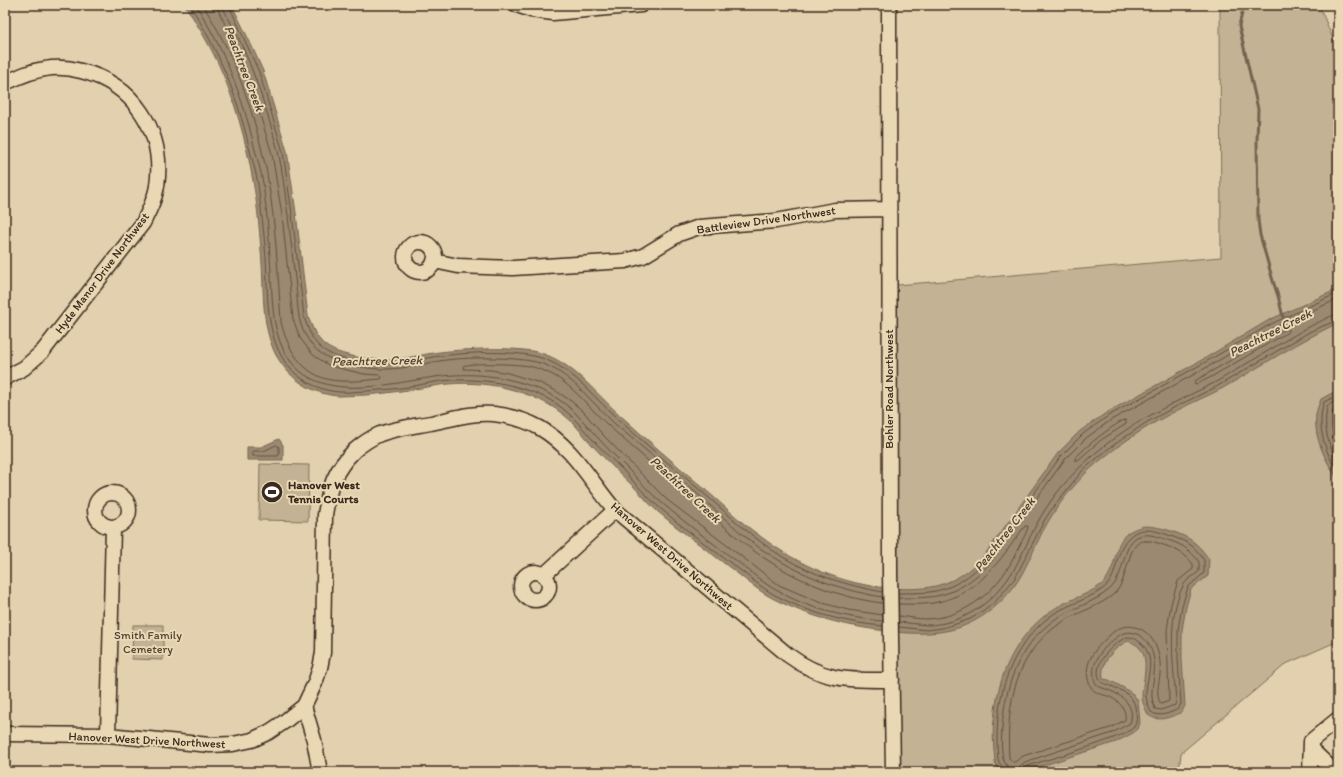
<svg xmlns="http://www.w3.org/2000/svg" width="1343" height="777" viewBox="0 0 1343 777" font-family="Itim,sans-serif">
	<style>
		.green { fill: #c4b294; stroke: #806e59 }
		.water { fill: #9c8971; stroke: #756350 }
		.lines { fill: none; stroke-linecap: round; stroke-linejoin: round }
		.shore { stroke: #62503f; stroke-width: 1 }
		.stream { stroke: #756350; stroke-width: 3 }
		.minor-casing { stroke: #3b2a1e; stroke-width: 17 }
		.minor { stroke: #ead7b4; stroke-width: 14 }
		.labels { text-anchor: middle; stroke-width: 4; stroke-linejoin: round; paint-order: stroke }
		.street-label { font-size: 12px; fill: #3b2a1e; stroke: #ead7b4 }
		.poi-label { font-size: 12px; font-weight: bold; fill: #3b2a1e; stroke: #ead7b4; text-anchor: start }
		.park-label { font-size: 12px; fill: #503e30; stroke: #ead7b4 }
		.water-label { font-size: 13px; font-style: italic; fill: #534233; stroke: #ead7b4 }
	</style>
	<rect width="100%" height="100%" fill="#e3d0ae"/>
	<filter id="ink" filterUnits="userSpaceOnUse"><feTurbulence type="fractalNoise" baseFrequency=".025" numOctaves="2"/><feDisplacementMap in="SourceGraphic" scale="8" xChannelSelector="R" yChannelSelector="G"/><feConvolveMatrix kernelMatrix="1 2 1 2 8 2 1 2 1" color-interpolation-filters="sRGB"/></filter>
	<g filter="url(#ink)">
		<path class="green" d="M1220 5H1319L1338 51V641L1286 664 1181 753 1179 772H898L897 285 1221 257Z
			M260 464 309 465 308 521 259 520Z
			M133 625H163V660L132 659Z"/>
		<path class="water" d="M185 5H232L250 42 263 71 287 151 296 213 308 316C317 342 325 350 352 356 367 359 383 361 399 359 415 357 432 352 449 351 475 349 506 347 532 351 569 357 594 392 620 415 646 439 673 462 700 485 720 502 739 521 760 536 798 565 843 585 890 588 930 591 955 586 983 557L1058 453 1080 431 1106 413 1207 357 1269 320 1338 289V323C1298 342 1261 366 1223 388 1208 396 1193 402 1178 410 1146 426 1116 446 1089 470 1074 485 1059 503 1048 522 1039 536 1034 552 1026 566 1013 594 990 616 961 627 932 637 900 633 871 629 838 624 806 615 776 600 759 592 744 578 729 567 705 548 680 531 657 511 649 504 642 495 634 487 620 474 606 460 593 446 586 438 579 429 571 421 553 404 530 394 506 388 485 383 461 382 440 385 415 389 391 393 366 395 358 395 349 396 341 396 320 396 297 384 284 367 261 339 264 298 262 264 260 236 258 208 253 181 246 141 235 100 218 63 208 42 197 24 185 5Z
			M1336 391H1338V480C1326 461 1313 438 1316 414 1317 409 1319 404 1321 399Z
			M279 439 283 445V460H247V447H261Z
			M1145 526C1159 526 1186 534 1196 544 1201 548 1205 554 1209 559L1208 576 1191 589 1186 607 1182 630V659L1185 706 1181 713C1169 717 1160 723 1148 715 1146 709 1142 703 1142 697 1142 678 1155 649 1128 641 1114 648 1100 662 1103 679L1109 680 1124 688 1133 694 1138 701 1140 723 1138 729 1133 733 1116 742 1023 772H1003L998 769 995 762C994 748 992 734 994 720 998 673 1016 633 1057 607 1069 600 1097 591 1105 581 1122 558 1109 533 1145 526Z"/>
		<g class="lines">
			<path class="shore" d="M190 5C219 52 237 94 249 147 252 159 256 172 258 184 261 208 264 233 266 258 268 293 265 332 285 362 297 379 319 391 340 392 348 393 358 391 366 391 381 390 395 389 409 387 425 384 440 380 456 380 488 379 522 385 550 400 568 410 579 424 593 440 602 450 613 460 623 470 635 483 647 497 660 508 683 528 708 546 732 564 746 574 760 587 775 595 808 613 846 623 883 626
				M196 5C224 50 242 94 254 146 257 158 261 170 263 183 266 207 269 232 270 257 273 290 269 331 289 359 325 410 405 377 455 375 488 373 524 380 553 396 574 408 583 422 599 439 607 448 616 457 625 466 637 478 649 492 662 503 685 523 710 541 734 559 748 569 761 582 776 590 808 609 847 618 883 621
				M203 5C232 51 248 95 261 147 263 158 267 169 268 180 276 227 278 275 281 322 288 352 306 380 340 381 353 382 368 380 381 379L382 377 380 375 364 374 330 366 313 355 300 338 293 319 282 215 272 154 248 76 237 48 219 12 218 5
				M224 5V10C249 54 265 103 278 151 283 172 285 195 288 216 291 240 293 263 296 287 298 303 297 322 306 336 314 352 329 360 346 364 358 366 369 369 381 369 403 370 424 363 446 360 470 357 524 356 546 365 574 377 593 404 615 424 643 448 672 472 700 496 717 512 735 528 753 543 792 572 835 589 882 597
				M229 5 259 72 283 152 292 214 304 317C308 328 311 339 320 347 338 363 376 366 399 363 416 361 432 356 449 355 476 352 523 350 547 360 576 372 595 399 618 419 645 444 673 467 701 491 727 513 753 539 783 557 814 576 847 585 882 592
				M1286 329 1289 330 1288 332 1211 377 1197 384 1194 383 1195 381Z
				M1338 395 1324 402C1316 427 1325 451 1338 473
				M1338 400 1328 405C1322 424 1328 446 1338 463
				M1338 407 1333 410C1329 423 1333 436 1338 449
				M1124 420 1126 421V424L1101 440 1078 460H1075V458C1090 443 1106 430 1124 420Z
				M277 445 279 447V455L278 456H253L252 455 253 451H263Z
				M1146 541H1151C1167 546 1183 550 1193 564V569L1178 581 1171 604 1167 630 1169 701 1161 704C1155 695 1159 684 1160 674 1162 657 1155 634 1138 628 1127 624 1118 627 1110 635 1097 647 1084 660 1088 679 1089 684 1091 689 1096 692 1098 694 1101 694 1104 695 1116 698 1127 707 1125 720L1110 728 1023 756 1015 762H1013L1009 758C1006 704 1015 651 1064 621 1080 611 1101 606 1115 593 1128 580 1126 553 1138 543 1140 541 1144 541 1146 541Z
				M898 593C909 593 920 593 930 592 953 589 971 576 986 560L1061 456 1083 434 1108 416 1209 360 1271 324 1338 293
				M898 598C909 598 919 598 929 597 954 595 974 580 990 563L1065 459 1086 438 1111 420 1211 365 1273 328 1338 299
				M882 603C834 597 789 577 750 548 730 532 712 515 693 498 665 475 637 452 610 427 592 411 576 389 555 376 547 372 538 368 529 366 518 364 473 362 463 366L464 369 491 370 508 373 540 383 556 391 571 401 584 412 602 434 666 499 779 585 819 602 848 610 883 615
				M898 604C910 604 922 605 933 603 979 595 999 561 1025 526H1028C1027 534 1020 543 1017 551 1001 587 968 618 926 619 917 619 908 617 899 616
				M899 622C908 623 917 624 926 625 966 625 999 598 1017 564 1025 549 1031 533 1040 518 1056 490 1079 466 1104 446 1137 419 1176 402 1214 383 1227 376 1240 367 1253 360 1275 347 1298 332 1321 321 1327 318 1332 315 1338 315
				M899 627 927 630 942 628 956 624 970 619 984 611 995 602 1015 578 1044 521 1053 507 1083 470 1108 449 1147 422 1175 407 1216 387 1311 331 1338 320
				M1005 772C1004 767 999 765 998 759 993 706 1006 648 1052 615 1066 605 1098 596 1108 584 1117 573 1116 557 1123 545 1136 524 1151 529 1171 536 1178 539 1186 541 1192 546 1197 550 1201 556 1204 560V573L1188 587 1182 606 1178 630V659L1181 704 1178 709C1170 713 1160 718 1151 712 1149 708 1147 702 1146 697 1145 679 1158 659 1141 643 1136 639 1133 637 1127 637 1112 644 1090 665 1101 682 1111 687 1129 690 1134 703 1135 705 1135 709 1136 712 1137 717 1137 722 1134 727 1125 738 1046 760 1027 766L1025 768 1024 772
				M1010 772C1009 766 1004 764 1003 759 1000 744 1002 725 1004 710 1010 673 1023 643 1054 620 1072 608 1094 603 1110 589 1131 570 1117 522 1162 538 1180 544 1187 546 1199 562V571C1195 576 1186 579 1183 586 1166 619 1174 667 1176 703L1175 705 1161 710 1155 709C1154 705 1152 701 1152 697 1151 690 1154 681 1154 673 1156 659 1151 640 1137 634 1129 631 1123 632 1117 637 1105 646 1091 660 1094 677 1094 680 1095 683 1097 685 1100 688 1104 688 1108 690 1122 695 1136 706 1130 723L1112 733 1025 762 1020 766 1019 772"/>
			<path class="stream" d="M1242 13 1239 26 1258 109 1257 141 1258 220 1260 235 1273 281 1278 296 1283 317"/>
			<g class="minor-casing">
				<path id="minor" d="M517 5 531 10 553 13 641 5
					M889 5 890 572 893 772
					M5 83C18 77 30 71 45 69 56 67 70 68 81 71 134 84 165 132 157 186 155 199 149 211 143 223L43 351 24 368 5 378
					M405 257a15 15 0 1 1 30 0a15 15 0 1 1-30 0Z
					M434 261 458 266 513 268 625 261 643 256 679 234 699 227 776 221 835 210 889 209
					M95 510a17 17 0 1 1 34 0a17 17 0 1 1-34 0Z
					M521 586a14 14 0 1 1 28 0a14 14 0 1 1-28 0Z
					M544 575 615 510
					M304 706 314 740 320 772
					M5 734 108 735 210 745 233 744 252 740 269 732 284 722 304 706 315 683 320 668 323 653 325 515C329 488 334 470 355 450 362 444 371 438 380 434 396 428 414 426 431 423 451 419 473 412 494 414 510 416 526 420 540 428 573 447 591 482 615 510L788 655C825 682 848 680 892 680
					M108 735 113 528
					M1311 749 1335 772
					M1310 772 1311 741 1338 719"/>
			</g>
			<use href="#minor" class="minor"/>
		</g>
	</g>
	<defs>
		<g id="stadium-disc" transform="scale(1.15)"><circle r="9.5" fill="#3b2a1e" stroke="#ead7b4"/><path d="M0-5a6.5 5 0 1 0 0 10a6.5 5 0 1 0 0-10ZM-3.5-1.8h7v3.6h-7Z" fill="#fff"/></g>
	</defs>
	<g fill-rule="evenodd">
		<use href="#stadium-disc" x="272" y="492"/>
	</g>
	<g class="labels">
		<g class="street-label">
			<text transform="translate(766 220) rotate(-8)" y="4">Battleview Drive Northwest</text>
			<text transform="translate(102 273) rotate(-53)" y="4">Hyde Manor Drive Northwest</text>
			<text transform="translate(889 389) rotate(-90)" y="4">Bohler Road Northwest</text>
			<text transform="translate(672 556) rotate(41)" y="4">Hanover West Drive Northwest</text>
			<text transform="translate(147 740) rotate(3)" y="4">Hanover West Drive Northwest</text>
		</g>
		<g class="poi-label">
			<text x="288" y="489">Hanover West<tspan x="288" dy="14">Tennis Courts</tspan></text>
		</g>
		<g class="park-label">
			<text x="148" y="639">Smith Family<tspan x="148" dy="14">Cemetery</tspan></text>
		</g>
		<g class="water-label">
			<text transform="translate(245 68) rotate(69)" y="5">Peachtree Creek</text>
			<text transform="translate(1270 332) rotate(-27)" y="5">Peachtree Creek</text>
			<text transform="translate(377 360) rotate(-1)" y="5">Peachtree Creek</text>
			<text transform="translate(686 489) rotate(43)" y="5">Peachtree Creek</text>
			<text transform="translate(1004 534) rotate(-52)" y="5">Peachtree Creek</text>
		</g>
	</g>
	<rect width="1343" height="777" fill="none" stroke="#ead7b4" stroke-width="20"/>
	<rect x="10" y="10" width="1323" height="757" fill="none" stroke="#3b2a1e" stroke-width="1.5" filter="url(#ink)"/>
</svg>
